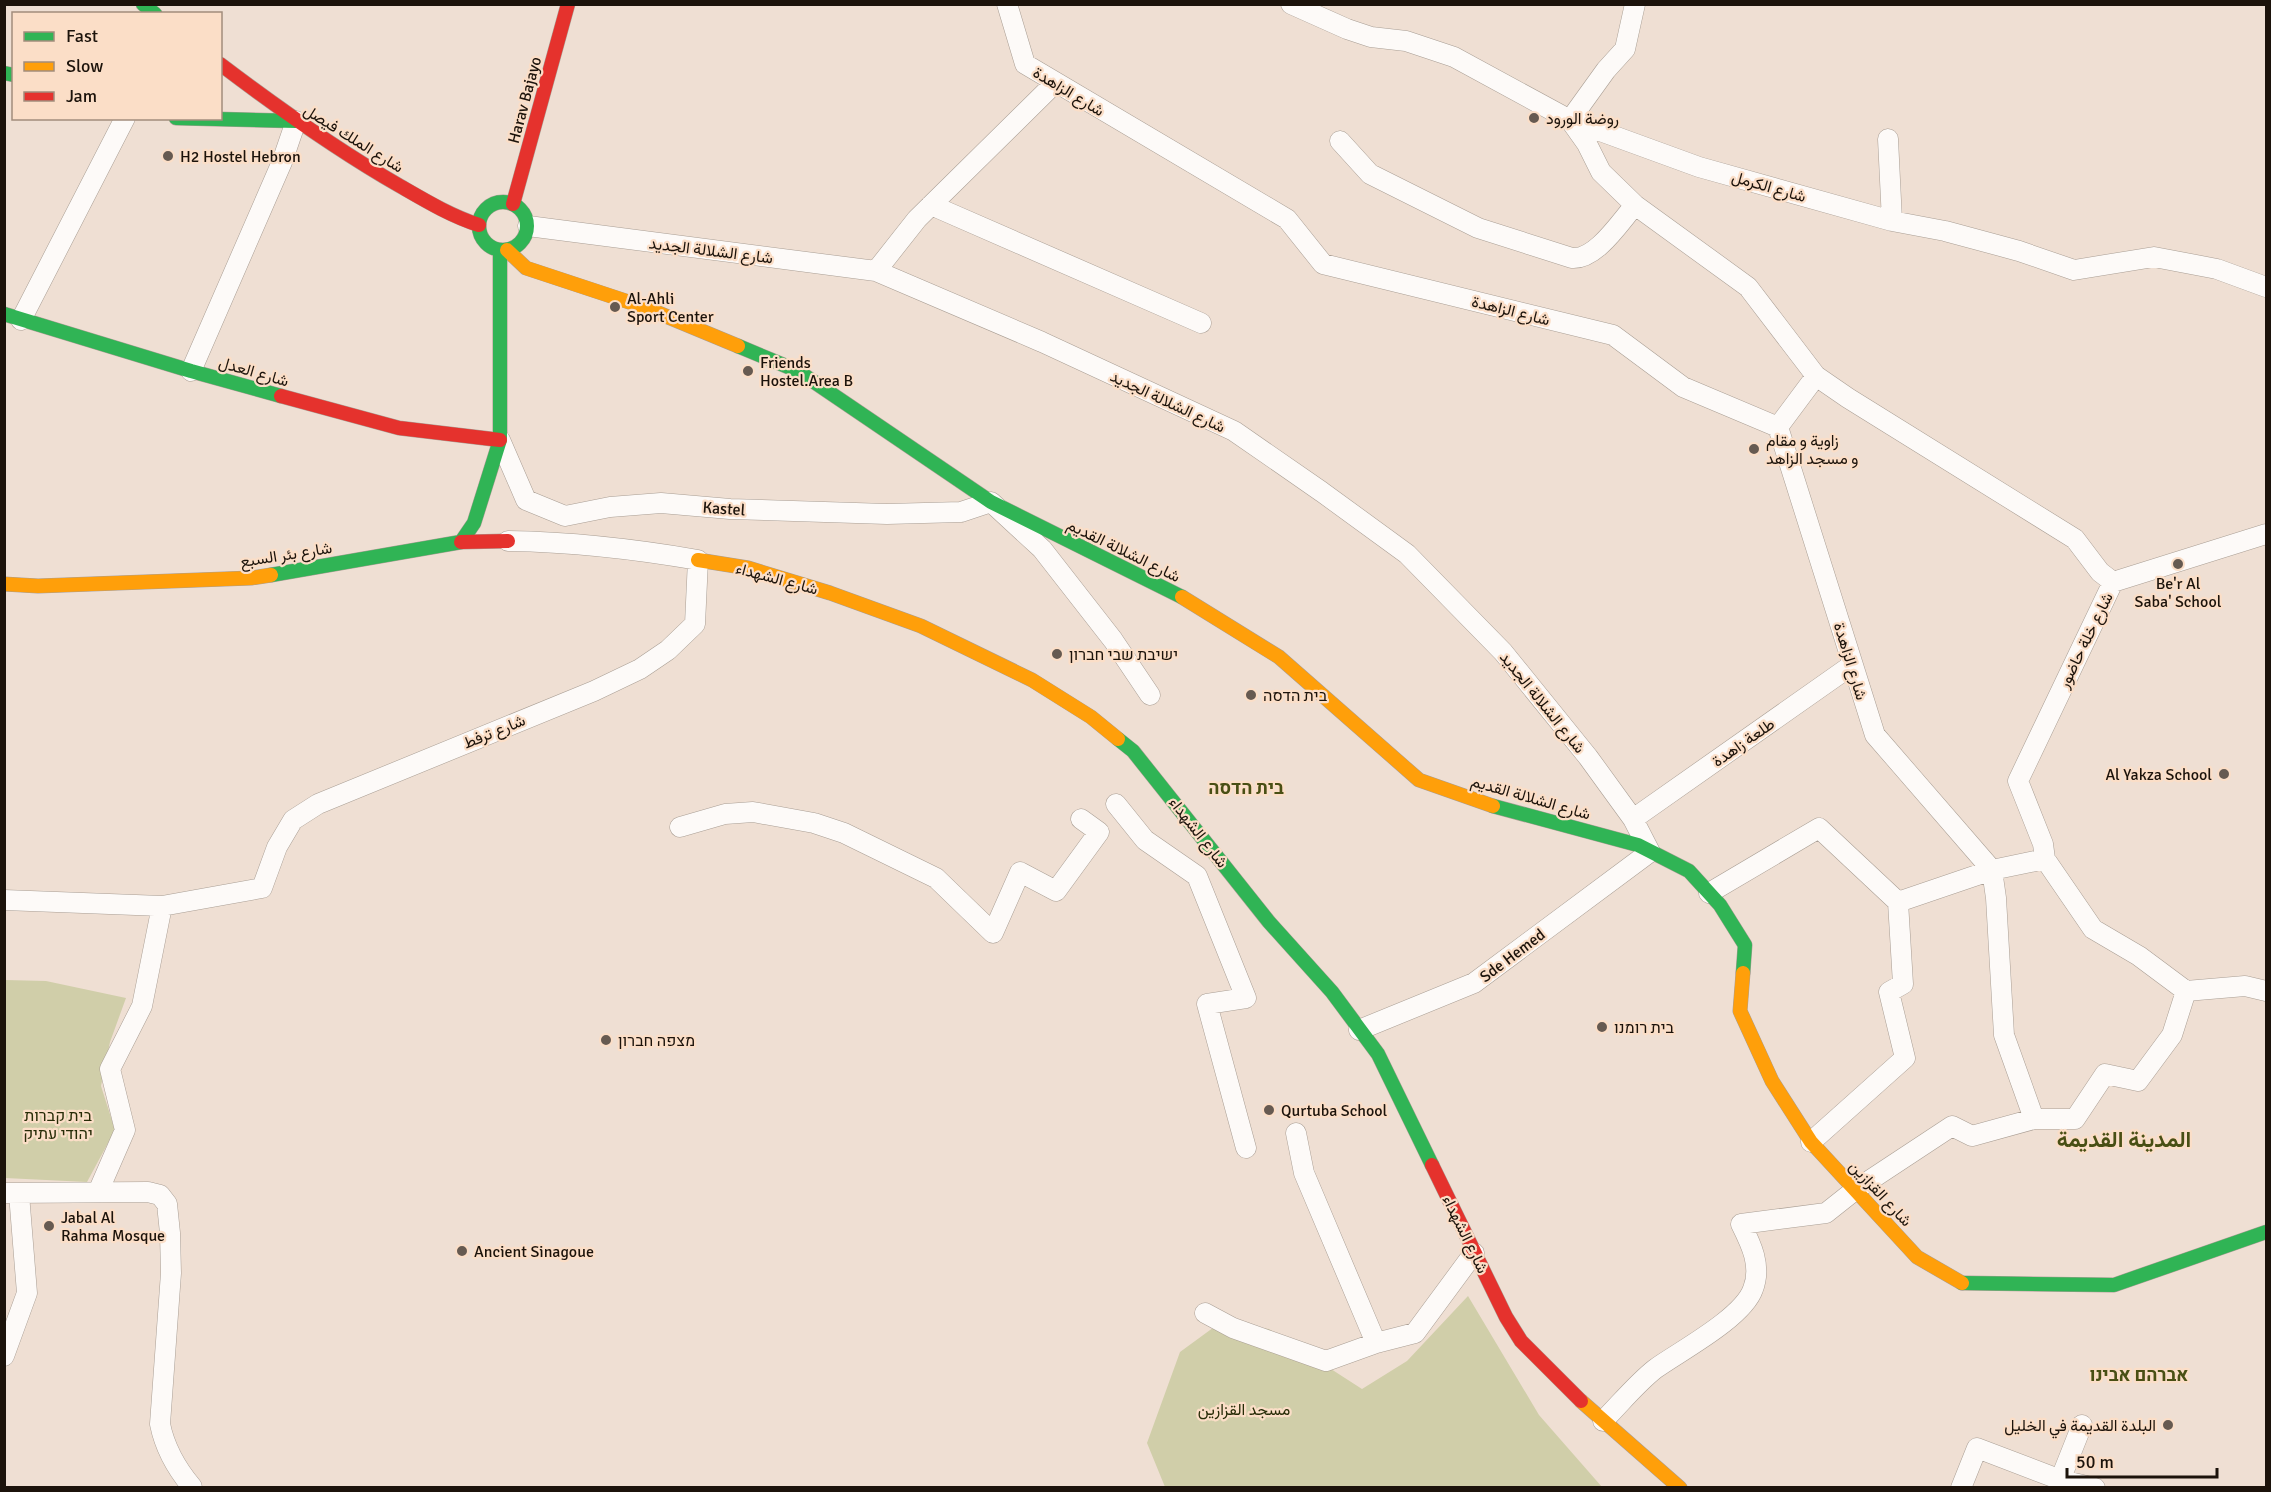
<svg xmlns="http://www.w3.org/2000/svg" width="2271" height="1492" viewBox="0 0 2271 1492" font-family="Signika,Vazirmatn,Heebo,sans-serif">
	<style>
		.green { fill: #d0cea9 }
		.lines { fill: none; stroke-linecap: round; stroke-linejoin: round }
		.street-casing { stroke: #a99e94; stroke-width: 21 }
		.fast-casing { stroke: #a99e94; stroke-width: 15 }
		.slow-casing { stroke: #a99e94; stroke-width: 15 }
		.jam-casing { stroke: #a99e94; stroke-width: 15 }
		.street { stroke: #fdfaf8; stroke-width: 20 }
		.fast { stroke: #30b455; stroke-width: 14 }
		.slow { stroke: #ff9f0a; stroke-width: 14 }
		.jam { stroke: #e5322d; stroke-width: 14 }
		.poi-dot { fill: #665a51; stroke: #fbdec7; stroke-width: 2 }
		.labels { text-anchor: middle; stroke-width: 4.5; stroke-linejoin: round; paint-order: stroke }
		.street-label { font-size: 16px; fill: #1c130b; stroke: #fbdec7 }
		.poi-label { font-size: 16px; fill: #1c130b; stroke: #fbdec7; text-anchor: start }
		.park-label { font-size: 16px; fill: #272c07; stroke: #fbdec7 }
		.neighbourhood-label { font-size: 18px; font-weight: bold; fill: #494f14; stroke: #fbdec7 }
		.district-label { font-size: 22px; font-weight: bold; fill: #494f14; stroke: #fbdec7 }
	</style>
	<rect width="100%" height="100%" fill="#efdfd3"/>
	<path class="green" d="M5 980 46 981 126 998 110 1042 101 1086 115 1130 87 1182 5 1178Z
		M1468 1296 1539 1415 1602 1487H1165L1147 1443 1180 1352 1221 1322 1269 1329 1362 1389 1407 1361Z"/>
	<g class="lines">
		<g class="street-casing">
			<path id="street" d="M1007 4 1025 64 1287 219 1323 264 1613 335 1683 387 1778 427 1875 735 1992 870 1996 898 2004 1035 2034 1119 1972 1136 1952 1126 1855 1190 1826 1213 1741 1224C1751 1244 1762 1266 1753 1289 1743 1318 1680 1351 1655 1369 1636 1384 1620 1404 1603 1421
				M1291 4 1347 29 1371 37 1406 41 1454 57 1570 120 1699 167 1892 221 1945 231 2019 251 2074 270 2154 257 2217 269 2266 287
				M1635 4 1625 49 1606 70 1570 120 1587 144 1601 172 1635 205 1748 287 1816 376 1848 398 2075 539 2100 572 2113 582
				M1888 139 1892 221
				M1340 141 1370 174 1478 228 1572 258C1596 260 1620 222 1635 205
				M931 205 1201 323
				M528 226 876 271 1042 342 1234 431 1322 492 1407 554 1503 652 1588 757 1633 819 1650 852 1474 983 1359 1030
				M876 271 917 219 1055 83
				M21 320 125 118
				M191 371 282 162 296 121
				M1778 427 1816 376
				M500 440 526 500 565 516 610 507 661 503 730 509 887 514 961 512 991 502 1042 549 1113 640 1150 695
				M1116 804 1145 840 1197 876 1246 998 1207 1004 1246 1148
				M1633 819 1852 665
				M680 827 725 814 753 812 814 823 844 833 936 878 993 933 1020 872 1056 891 1099 832 1081 819
				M2045 859 2093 929 2139 956 2186 991 2245 986 2266 991
				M1709 893 1819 828 1898 902 1992 870 2045 859 2043 844 2018 781 2113 582 2266 534
				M4 900 162 906 262 888 277 847 293 820 318 804 594 691 640 669 668 650 695 624 698 560C635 549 572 542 508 541
				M2034 1119H2075L2105 1074 2138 1081 2172 1035 2186 991
				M1296 1133 1304 1173 1376 1343 1415 1333 1474 1253
				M1811 1142 1905 1058 1889 992 1903 984 1898 902
				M98 1192 125 1130 110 1069 142 1006 162 906
				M4 1193 148 1192 160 1195 167 1204 170 1233 171 1273 160 1424C165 1449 176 1468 192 1487
				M1205 1313 1233 1328 1326 1361 1376 1343
				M4 1356 27 1293 19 1194
				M1961 1488 1977 1448 2061 1480 2095 1488
				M2057 1488 2082 1425"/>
		</g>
		<g class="fast-casing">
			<path id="fast" d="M143 4 155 14
				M4 73 14 75
				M176 118 296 121
				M479 226a24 24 0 1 1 48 0a24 24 0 1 1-48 0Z
				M4 314 191 371 281 396
				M738 346 798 371 991 502 1182 597
				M271 575 461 542 474 523 500 440V250
				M1118 739 1133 751 1269 922 1332 992 1378 1054 1432 1165
				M1493 806 1638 845 1689 871 1720 905 1745 945 1743 973
				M1962 1283 2114 1285 2266 1232"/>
		</g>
		<g class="slow-casing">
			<path id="slow" d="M507 250 526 268 644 307 738 346
				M698 560 748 568 830 593 921 626 1032 680 1091 717 1118 739
				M4 584 38 586 251 578 271 575
				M1182 597 1279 657 1419 780 1493 806
				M1743 973 1740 1011 1772 1081 1811 1142 1917 1257 1962 1283
				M1581 1401 1680 1488"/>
		</g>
		<g class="jam-casing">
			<path id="jam" d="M220 64C278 108 337 150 400 186 426 201 451 216 479 225
				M513 204 568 4
				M281 396 399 428 500 440
				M461 542 508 541
				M1432 1165 1506 1317 1521 1341 1581 1401"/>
		</g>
		<use href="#street" class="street"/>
		<use href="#fast" class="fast"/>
		<use href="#slow" class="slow"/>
		<use href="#jam" class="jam"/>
	</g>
	<g class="poi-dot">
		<circle cx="1534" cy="118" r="6"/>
		<circle cx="168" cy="156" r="6"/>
		<circle cx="615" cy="307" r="6"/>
		<circle cx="748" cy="371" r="6"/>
		<circle cx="1754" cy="449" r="6"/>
		<circle cx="2178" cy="564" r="6"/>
		<circle cx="1057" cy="654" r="6"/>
		<circle cx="1251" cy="695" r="6"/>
		<circle cx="2224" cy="774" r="6"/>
		<circle cx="1602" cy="1027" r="6"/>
		<circle cx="606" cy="1040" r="6"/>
		<circle cx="1269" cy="1110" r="6"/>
		<circle cx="49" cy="1226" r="6"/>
		<circle cx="462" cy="1251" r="6"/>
		<circle cx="2168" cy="1425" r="6"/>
	</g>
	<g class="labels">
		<g class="street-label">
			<text transform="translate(1069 91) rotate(31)" y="6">شارع الزاهدة</text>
			<text transform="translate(524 100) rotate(-75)" y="6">Harav Bajayo</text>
			<text transform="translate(354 138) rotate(32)" y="6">شارع الملك فيصل</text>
			<text transform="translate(1769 186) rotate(16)" y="6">شارع الكرمل</text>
			<text transform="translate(711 250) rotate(7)" y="6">شارع الشلالة الجديد</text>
			<text transform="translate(1511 310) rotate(14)" y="6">شارع الزاهدة</text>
			<text transform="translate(254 371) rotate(16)" y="6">شارع العدل</text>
			<text transform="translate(1168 401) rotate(25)" y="6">شارع الشلالة الجديد</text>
			<text transform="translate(724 508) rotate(4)" y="6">Kastel</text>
			<text transform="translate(1124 550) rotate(26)" y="6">شارع الشلالة القديم</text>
			<text transform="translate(286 554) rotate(-9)" y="6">شارع بئر السبع</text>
			<text transform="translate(777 578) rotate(15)" y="6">شارع الشهداء</text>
			<text transform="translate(2085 640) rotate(-64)" y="6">شارع خلة حاضور</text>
			<text transform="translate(1851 661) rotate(73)" y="6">شارع الزاهدة</text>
			<text transform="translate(1543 702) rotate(51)" y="6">شارع الشلالة الجديد</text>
			<text transform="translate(494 731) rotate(-22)" y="6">شارع ترفط</text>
			<text transform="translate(1743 742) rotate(-35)" y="6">طلعة زاهدة</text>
			<text transform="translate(1531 797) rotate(16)" y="6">شارع الشلالة القديم</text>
			<text transform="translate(1199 832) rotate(52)" y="6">شارع الشهداء</text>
			<text transform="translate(1512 955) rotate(-37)" y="6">Sde Hemed</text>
			<text transform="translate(1881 1193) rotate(47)" y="6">شارع القزازين</text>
			<text transform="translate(1466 1234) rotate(64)" y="6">شارع الشهداء</text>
		</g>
		<g class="poi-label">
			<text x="1546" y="124">روضة الورود</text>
			<text x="180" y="162">H2 Hostel Hebron</text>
			<text x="627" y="304">Al-Ahli<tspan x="627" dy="18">Sport Center</tspan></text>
			<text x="760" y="368">Friends<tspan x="760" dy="18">Hostel.Area B</tspan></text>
			<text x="1766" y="446">زاوية و مقام<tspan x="1766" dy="18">و مسجد الزاهد</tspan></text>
			<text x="2178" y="589" text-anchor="middle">Be'r Al<tspan x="2178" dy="18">Saba' School</tspan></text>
			<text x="1069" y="660">ישיבת שבי חברון</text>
			<text x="1263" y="701">בית הדסה</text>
			<text x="2212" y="780" text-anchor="end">Al Yakza School</text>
			<text x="1614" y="1033">בית רומנו</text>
			<text x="618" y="1046">מצפה חברון</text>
			<text x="1281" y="1116">Qurtuba School</text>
			<text x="61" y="1223">Jabal Al<tspan x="61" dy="18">Rahma Mosque</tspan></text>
			<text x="474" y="1257">Ancient Sinagoue</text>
			<text x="2156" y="1431" text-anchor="end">البلدة القديمة في الخليل</text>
		</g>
		<g class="park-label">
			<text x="58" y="1121">בית קברות<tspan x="58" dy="18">יהודי עתיק</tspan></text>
			<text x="1244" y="1415">مسجد القزازين</text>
		</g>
		<g class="neighbourhood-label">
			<text x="1246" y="794">בית הדסה</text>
			<text x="2139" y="1381">אברהם אבינו</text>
		</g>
		<g class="district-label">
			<text x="2124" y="1147">المدينة القديمة</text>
		</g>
	</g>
	<rect width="2271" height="1492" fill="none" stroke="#1c130b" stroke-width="12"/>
	<rect x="12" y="12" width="210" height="108" fill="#fbdec7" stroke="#a28d7c" stroke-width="1.5"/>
	<rect x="24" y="32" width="30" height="9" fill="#30b455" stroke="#a28d7c" stroke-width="1.5"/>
	<text x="66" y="42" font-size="18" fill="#1c130b">Fast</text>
	<rect x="24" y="62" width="30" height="9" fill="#ff9f0a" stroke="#a28d7c" stroke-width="1.5"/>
	<text x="66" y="72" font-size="18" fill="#1c130b">Slow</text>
	<rect x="24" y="92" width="30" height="9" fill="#e5322d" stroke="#a28d7c" stroke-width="1.5"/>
	<text x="66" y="102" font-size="18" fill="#1c130b">Jam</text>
	<path d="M2067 1468v9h150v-9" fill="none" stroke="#1c130b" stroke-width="3"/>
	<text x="2076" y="1468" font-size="18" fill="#1c130b" stroke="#fbdec7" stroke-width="4.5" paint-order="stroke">50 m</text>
</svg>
